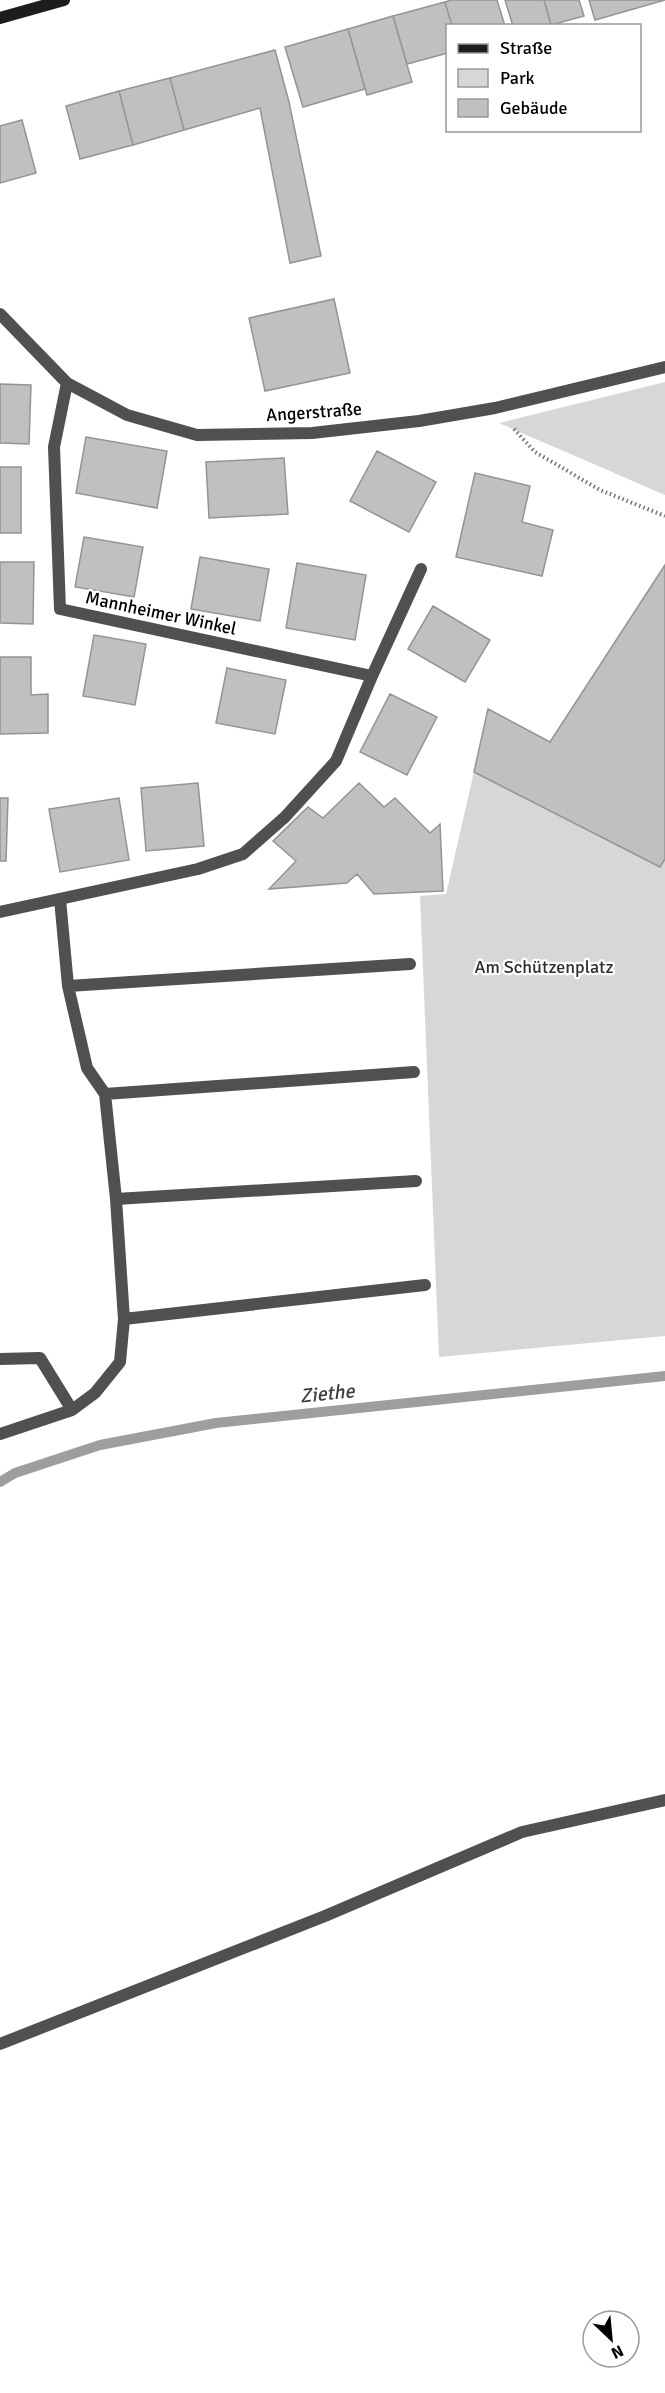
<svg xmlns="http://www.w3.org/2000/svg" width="665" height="2393" viewBox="0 0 665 2393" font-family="Signika,sans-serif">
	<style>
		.green { fill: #d7d7d7 }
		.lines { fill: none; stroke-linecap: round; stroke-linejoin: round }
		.stream { stroke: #9e9e9e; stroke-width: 10 }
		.building { fill: #c0c0c0; stroke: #949494; stroke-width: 1.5 }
		.path { stroke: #727272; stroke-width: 4; stroke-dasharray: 1.5 3; stroke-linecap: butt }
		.service { stroke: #505050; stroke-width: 12 }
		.minor { stroke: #505050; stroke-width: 12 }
		.secondary { stroke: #1d1d1d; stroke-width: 12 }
		.labels { text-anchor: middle; stroke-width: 4.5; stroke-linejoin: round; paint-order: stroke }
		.street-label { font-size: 18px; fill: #000; stroke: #fff }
		.park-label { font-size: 18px; fill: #2e2e2e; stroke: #fff }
		.water-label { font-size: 20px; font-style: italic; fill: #3f3f3f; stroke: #fff }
	</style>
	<rect width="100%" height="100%" fill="#fff"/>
	<path class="green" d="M665 382V495L499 423Z
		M474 772 660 867 665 859V1336L439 1357 420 896 446 894Z"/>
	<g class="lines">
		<path class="stream" d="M0 1482 15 1473 100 1445 216 1423 665 1376"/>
	</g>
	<path class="building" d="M451 0H497L505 26H452L445 2Z
		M505 0H544L551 25 513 26Z
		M544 0H579L584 16 551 25Z
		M589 0H665L595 20Z
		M445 2 452 26H448V53L407 64 393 16Z
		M393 16 412 82 367 95 348 29Z
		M348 29 365 89 303 107 285 47Z
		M275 50 289 102 321 256 290 263 260 108 184 130 170 78Z
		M170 78 184 130 133 145 119 91Z
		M119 91 133 145 80 159 66 106Z
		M22 120 36 173 0 183V126Z
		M334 299 350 373 265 391 249 318Z
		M0 384 31 385 29 444 0 443Z
		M86 437 167 451 157 508 76 493Z
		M377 451 436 482 409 532 350 501Z
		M284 458 288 514 209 518 206 462Z
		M0 467H21V533H0Z
		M475 473 530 486 522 522 553 530 542 576 456 557Z
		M84 537 143 547 134 597 75 587Z
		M200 557 269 569 260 621 191 609Z
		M0 562H34L33 624 0 623Z
		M297 563 366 575 355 640 286 628Z
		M665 565V859L660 867 474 772 488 709 550 742Z
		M433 606 490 640 465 682 408 649Z
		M94 635 146 644 135 705 83 696Z
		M0 657H31V695L48 694V733L0 734Z
		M227 668 286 680 275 734 216 723Z
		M390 694 437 717 407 775 360 752Z
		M198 783 204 846 146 851 141 788Z
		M359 783 384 807 395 798 430 833 440 824 443 891 374 894 357 874 347 883 269 889 296 861 273 841 308 807 323 818Z
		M0 798H8L6 861H0Z
		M119 798 129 860 60 872 49 809Z"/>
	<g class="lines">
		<path class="path" d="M514 429 535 452 600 490 665 516"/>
		<path class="service" d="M68 986 410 964
			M105 1094 414 1072
			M116 1199 416 1181
			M124 1319 425 1285
			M0 1359 40 1358 72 1410
			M0 1434 72 1410 95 1393 120 1362 124 1319 116 1199 105 1094 87 1068 68 986 60 899
			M0 2044 325 1916 522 1832 665 1800"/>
		<path class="minor" d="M0 314 67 383 127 415 197 435 312 433 419 421 495 408 665 367
			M67 383 54 447 60 609 372 676 421 569
			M0 912 198 869 243 854 285 817 336 761 372 676"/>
		<path class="secondary" d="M0 18 64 0"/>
	</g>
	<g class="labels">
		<g class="street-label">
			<text transform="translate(314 412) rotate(-4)" y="6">Angerstraße</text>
			<text transform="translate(161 613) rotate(12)" y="6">Mannheimer Winkel</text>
		</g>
		<g class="park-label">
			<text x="544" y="973">Am Schützenplatz</text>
		</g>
		<g class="water-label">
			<text transform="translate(327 1393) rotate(-6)" y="7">Ziethe</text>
		</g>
	</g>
	<rect x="446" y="24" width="195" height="108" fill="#ffffff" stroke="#999999" stroke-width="1.5"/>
	<rect x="458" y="44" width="30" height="9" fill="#1d1d1d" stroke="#999999" stroke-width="1.5"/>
	<text x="500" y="54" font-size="18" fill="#000000">Straße</text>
	<rect x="458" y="69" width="30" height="18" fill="#d7d7d7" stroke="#999999" stroke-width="1.5"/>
	<text x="500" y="84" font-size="18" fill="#000000">Park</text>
	<rect x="458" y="99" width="30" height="18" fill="#c0c0c0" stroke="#999999" stroke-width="1.5"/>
	<text x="500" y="114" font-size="18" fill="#000000">Gebäude</text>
	<g transform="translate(611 2339) rotate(154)"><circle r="28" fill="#ffffff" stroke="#999999" stroke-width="1.5"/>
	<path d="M0-4.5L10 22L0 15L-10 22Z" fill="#000000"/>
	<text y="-9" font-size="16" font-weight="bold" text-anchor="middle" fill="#000000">N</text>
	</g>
</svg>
